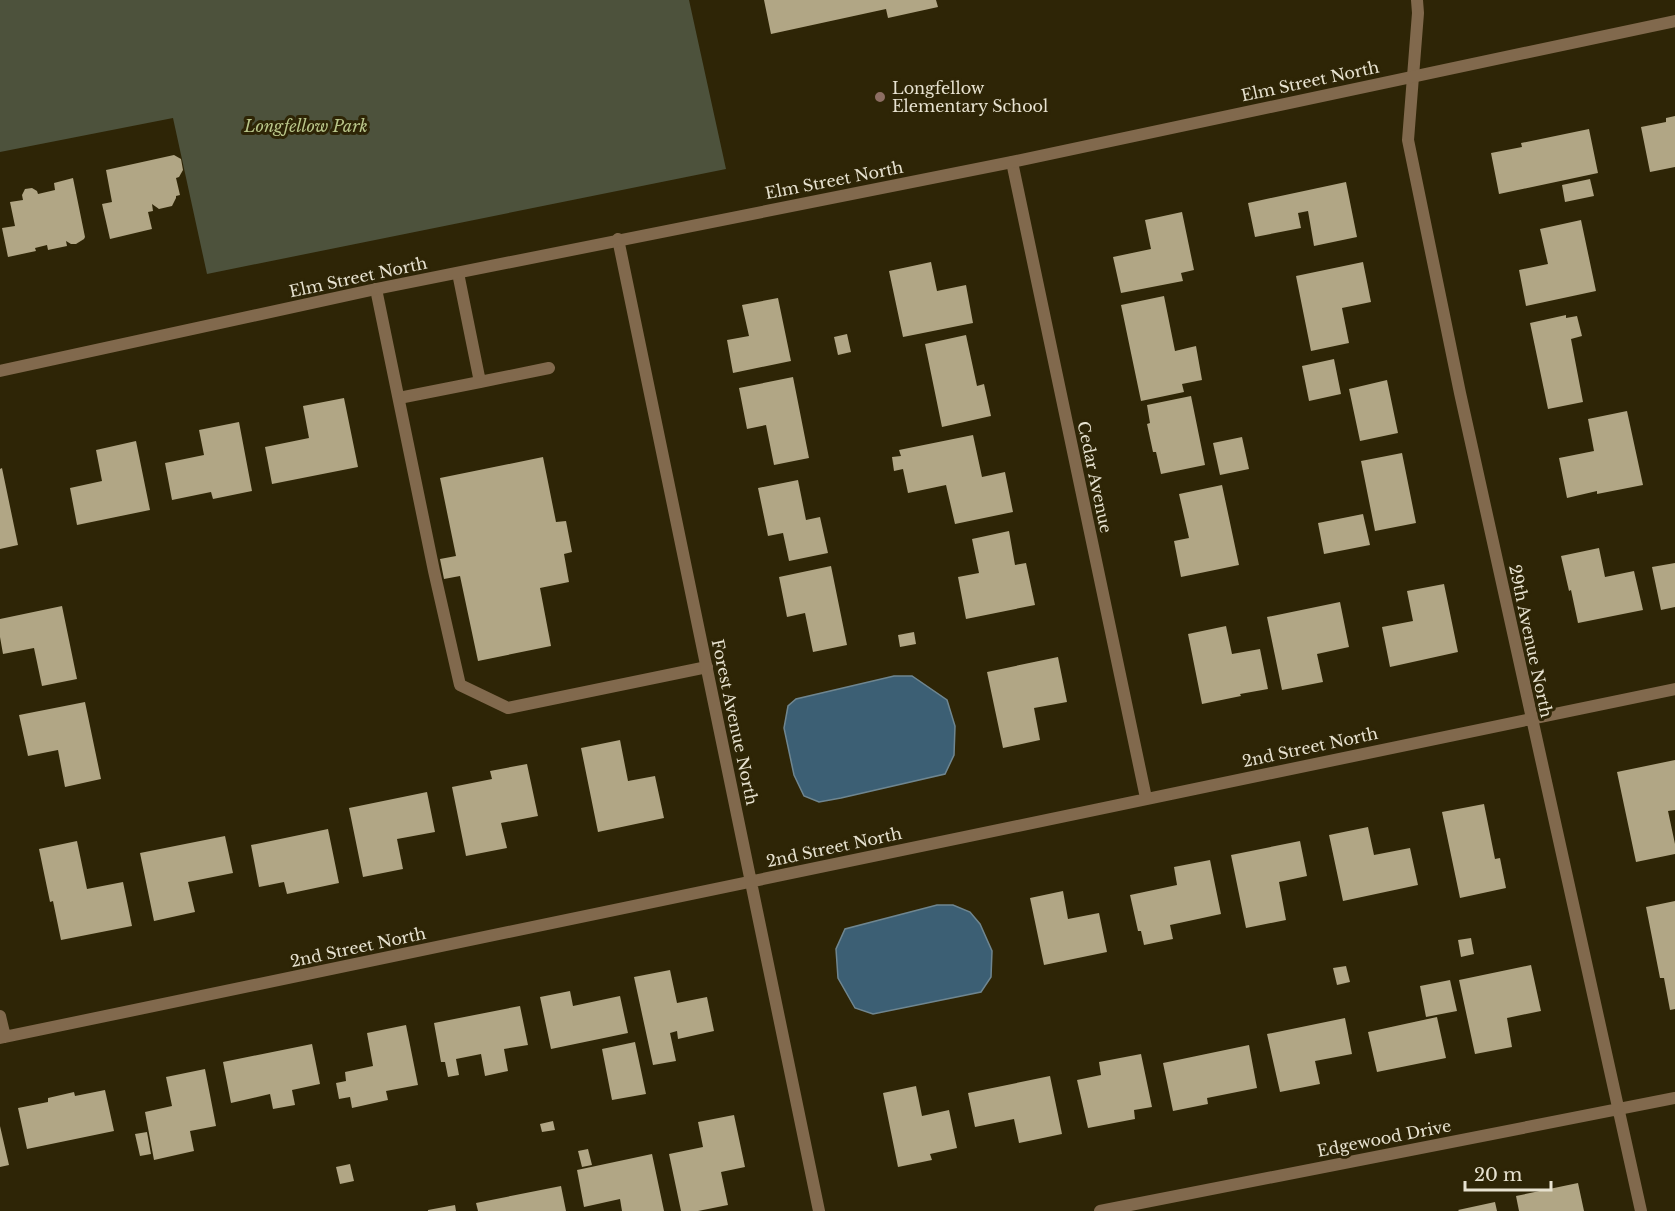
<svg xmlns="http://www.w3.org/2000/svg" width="1675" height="1211" viewBox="0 0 1675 1211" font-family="'Libre Baskerville',serif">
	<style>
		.green { fill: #4d523c }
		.water { fill: #3c5f74; stroke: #6f8690; stroke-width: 1.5 }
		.building { fill: #b1a685 }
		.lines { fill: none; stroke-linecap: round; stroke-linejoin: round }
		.service { stroke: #81694d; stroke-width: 12 }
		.minor { stroke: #81694d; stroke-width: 12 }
		.tertiary { stroke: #81694d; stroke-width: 12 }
		.education-dot { fill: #8d6e63; stroke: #2e2506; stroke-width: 2 }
		.labels { text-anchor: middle; stroke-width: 6; stroke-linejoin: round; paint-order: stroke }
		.street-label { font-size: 16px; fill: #e7e2d0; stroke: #2e2506 }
		.poi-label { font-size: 16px; fill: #e7e2d0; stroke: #2e2506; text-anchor: start }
		.park-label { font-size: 16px; font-style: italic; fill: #b9c68a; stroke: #2e2506 }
	</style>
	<rect width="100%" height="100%" fill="#2e2506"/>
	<path class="green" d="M0 0H689L726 169 207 274 173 118 0 152Z"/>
	<path class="water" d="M894 676H912L947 700 955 726 954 755 945 774 841 798 819 802 804 796 794 775 784 728 788 706 796 699Z
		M937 905H953L970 912 980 924 992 951 991 977 981 992 873 1014 855 1008 838 978 836 949 845 929Z"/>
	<path class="building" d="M764 0H936L938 7 888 18 886 9 771 34Z
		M1675 116V167L1650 172 1641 127 1666 122V118Z
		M1589 129 1598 173 1499 194 1491 153 1522 147 1521 143Z
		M174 155 181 159 183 170 179 177 176 178 180 195 176 196V198L172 206 159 209 152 204 153 211 148 212 152 229 110 239 102 204 112 202 106 170Z
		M73 178 85 237 84 239 76 244H71L66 241 67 246 48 250 47 245 35 248 36 251 8 257 2 228 15 226 10 202 23 200 22 195 25 189 32 188 37 191 38 194 55 190 54 183Z
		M1590 179 1594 196 1565 202 1562 185Z
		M1346 182 1357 237 1314 246 1308 211 1298 213 1301 228 1255 237 1248 203Z
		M1182 212 1194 270 1181 273 1183 281 1121 293 1113 257 1151 249 1145 220Z
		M1581 220 1596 291 1526 306 1519 270 1548 264 1540 229Z
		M931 262 937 291 966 285 973 323 903 337 889 271Z
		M1363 262 1371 302 1342 308 1349 343 1311 351 1296 276Z
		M1164 296 1175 351 1196 346 1202 380 1182 384 1184 392 1141 401 1121 305Z
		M778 298 791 361 733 373 727 340 749 336 742 305Z
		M1566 315V318L1577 316 1582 336 1571 339 1583 402 1548 409 1530 323Z
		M847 334 851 352 838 355 834 337Z
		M966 335 977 386 984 384 991 416 942 427 925 344Z
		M1334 359 1341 394 1309 401 1302 366Z
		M793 377 809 458 774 465 766 425 747 429 739 388Z
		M1387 380 1398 433 1360 441 1349 389Z
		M1191 396 1205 465 1161 474 1156 452H1153L1147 424 1150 423 1147 405Z
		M344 398 358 467 272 484 265 447 309 438 303 406Z
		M1627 411 1643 485 1597 494V491L1567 498 1559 458 1594 451 1588 419Z
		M239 422 252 491 213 499 211 492 172 500 165 463 204 455 199 430Z
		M973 435 982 477 1005 472 1013 512 955 524 946 485 908 493 903 469 894 471 892 457 901 456 899 450Z
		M1242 437 1249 469 1220 475 1213 443Z
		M136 441 150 510 77 525 70 488 102 481 96 450Z
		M1402 453 1416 523 1375 531 1361 461Z
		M543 457 556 522 566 521 572 552 564 554 569 582 540 588 551 646 478 661 460 576 444 579 440 559 456 556 440 478Z
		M2 468 18 545 0 549V469Z
		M798 480 806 520 820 517 828 553 789 561 783 533 768 536 758 488Z
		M1222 485 1239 565 1181 577 1174 541 1189 538 1179 494Z
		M1363 514 1370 545 1324 554 1318 523Z
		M1009 531 1015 565 1026 563 1035 605 966 619 958 577 979 573 972 539Z
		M1599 548 1605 577 1634 571 1643 610 1578 623 1571 590 1569 591 1561 556Z
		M1675 563V607L1661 610 1652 567Z
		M831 566 847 645 813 652 805 613 787 617 779 577Z
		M1444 584 1458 652 1390 667 1382 627 1413 621 1407 591Z
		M1340 602 1349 647 1317 654 1323 682 1282 690 1267 617Z
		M62 606 77 679 42 686 34 648 3 654 0 637V619Z
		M1226 626 1232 654 1260 649 1268 689 1240 694 1241 696 1202 704 1188 634Z
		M914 632 916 644 900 647 898 635Z
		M1058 657 1067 702 1034 708 1040 740 1003 748 987 672Z
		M85 702 101 779 65 787 58 750 28 756 19 715Z
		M620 740 628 781 655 776 664 818 598 832 581 748Z
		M1675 760V810L1668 811 1675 844V854L1636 862 1617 772Z
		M527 764 538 816 501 823 507 848 466 856 452 787 492 779 490 771Z
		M427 792 435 832 397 839 403 869 363 877 349 808Z
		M1484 804 1495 859 1500 858 1506 888 1460 898 1442 812Z
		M1368 827 1374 855 1410 848 1418 885 1343 901 1329 835Z
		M328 829 339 883 287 894 284 882 259 887 251 845Z
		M225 836 233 873 188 882 195 912 154 921 140 853Z
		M77 841 87 889 123 882 132 926 61 940 53 901 50 902 39 849Z
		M1300 841 1307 876 1279 882 1286 920 1246 928 1231 855Z
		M1210 860 1221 914 1170 925 1173 939 1144 945 1141 931H1138L1130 895 1177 885 1174 867Z
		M1063 891 1068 919 1099 913 1107 952 1044 965 1030 898Z
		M1675 901V1009L1670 1010 1664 978H1660L1646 907Z
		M1471 938 1474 954 1461 957 1458 940Z
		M1531 965 1541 1011 1507 1018 1512 1047 1475 1054 1459 980Z
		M1346 966 1350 982 1337 985 1333 968Z
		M670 970 677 1003 707 997 714 1031 678 1039 677 1031 670 1033 676 1061 653 1065 634 977Z
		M1450 980 1457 1011 1426 1017 1420 986Z
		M570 991 573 1006 620 996 628 1033 551 1049 540 997Z
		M520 1006 528 1045 504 1049 508 1071 485 1076 481 1054 456 1059 459 1075 448 1077 445 1062H441L434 1023Z
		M1437 1017 1446 1058 1377 1072 1368 1032Z
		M1345 1018 1352 1054 1315 1061 1320 1084 1280 1092 1267 1034Z
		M406 1025 418 1085 386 1091 388 1100 352 1108 350 1097 339 1099 336 1083 346 1081 345 1072 373 1066 367 1033Z
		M635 1042 646 1094 612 1100 602 1049Z
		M312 1044 320 1084 292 1090 295 1105 273 1109 270 1094 231 1103 223 1062Z
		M1249 1045 1257 1088 1207 1098 1208 1104 1173 1111 1163 1063Z
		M1141 1054 1152 1107 1134 1110 1135 1119 1088 1128 1077 1080 1101 1075 1099 1062Z
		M205 1069 216 1126 190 1131 194 1151 154 1160 145 1112 172 1106 166 1077Z
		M1050 1076 1062 1134 1019 1143 1014 1119 975 1127 968 1093Z
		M916 1086 922 1116 949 1110 957 1148 930 1154 932 1160 898 1167 883 1093Z
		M105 1090 114 1131 27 1149 18 1108 48 1102V1098L74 1092 75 1096Z
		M734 1115 745 1167 721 1172 728 1205 698 1211H681L669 1154 703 1147 698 1122Z
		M553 1121 555 1130 542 1132 540 1124Z
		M0 1126 9 1165 0 1167Z
		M147 1132 151 1154 140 1156 135 1134Z
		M588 1149 592 1165 582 1167 578 1151Z
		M652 1154 664 1211H622L620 1199 584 1207 577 1170Z
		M350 1164 354 1181 340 1184 336 1167Z
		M1578 1183 1584 1211H1519L1516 1196Z
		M561 1186 566 1211H478L476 1203Z
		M1495 1202 1497 1211H1459L1458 1210Z
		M455 1205 456 1211H428V1210Z"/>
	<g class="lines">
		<path class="service" d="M376 289 434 571 460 685 508 708 707 667
			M480 382 549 368
			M399 398 480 382 458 273"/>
		<path class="minor" d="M1417 0 1418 13 1408 140 1460 393 1641 1211
			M1012 162 1146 798
			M618 239 819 1211
			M0 1016 5 1037
			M0 1038C559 926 1116 803 1675 689
			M1100 1211 1675 1098"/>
		<path class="tertiary" d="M0 371 376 289 1012 162 1675 21"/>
	</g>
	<circle class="education-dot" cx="880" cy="97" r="6"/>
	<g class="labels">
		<g class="street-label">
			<text transform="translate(1310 81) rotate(-12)" y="6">Elm Street North</text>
			<text transform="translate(834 180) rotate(-11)" y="6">Elm Street North</text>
			<text transform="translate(358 277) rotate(-12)" y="6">Elm Street North</text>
			<text transform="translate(1095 477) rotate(78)" y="6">Cedar Avenue</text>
			<text transform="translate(1531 641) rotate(78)" y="6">29th Avenue North</text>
			<text transform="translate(735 722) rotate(78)" y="6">Forest Avenue North</text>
			<text transform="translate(1310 747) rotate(-12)" y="6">2nd Street North</text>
			<text transform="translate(834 847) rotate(-12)" y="6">2nd Street North</text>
			<text transform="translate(358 947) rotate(-12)" y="6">2nd Street North</text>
			<text transform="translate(1384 1138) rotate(-11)" y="6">Edgewood Drive</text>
		</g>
		<g class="poi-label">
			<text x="892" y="94">Longfellow<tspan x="892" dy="18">Elementary School</tspan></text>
		</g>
		<g class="park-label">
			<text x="306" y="132">Longfellow Park</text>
		</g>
	</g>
	<path d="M1465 1181v9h86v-9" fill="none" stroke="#e7e2d0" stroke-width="3"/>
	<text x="1474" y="1181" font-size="18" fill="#e7e2d0" stroke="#2e2506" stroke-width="4.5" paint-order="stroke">20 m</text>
</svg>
